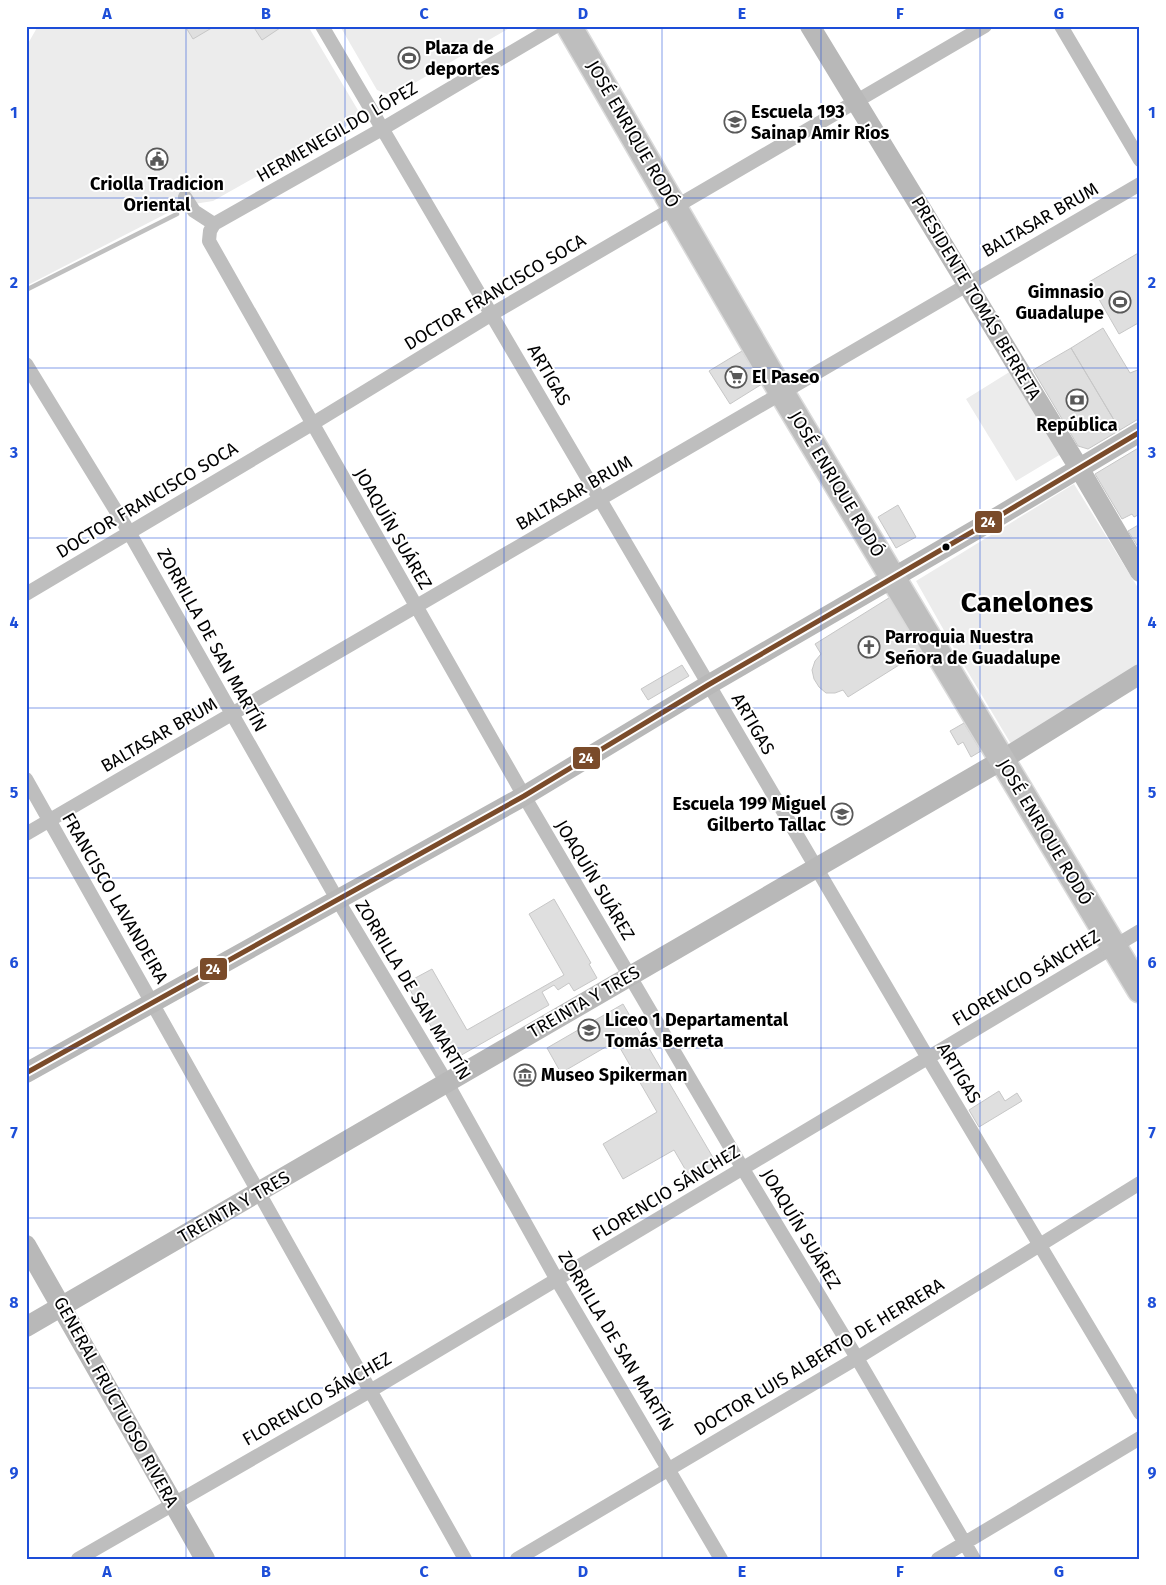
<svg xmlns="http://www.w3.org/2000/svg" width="1166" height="1585" viewBox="0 0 1166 1585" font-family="'Fira Sans',sans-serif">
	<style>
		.green { fill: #ececec }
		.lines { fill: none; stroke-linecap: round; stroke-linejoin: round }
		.stream { stroke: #bfbfbf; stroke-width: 4.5 }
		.building { fill: #dfdfdf; stroke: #c7c7c7 }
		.highway-casing { stroke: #dbdbdb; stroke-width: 28 }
		.street { stroke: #bebebe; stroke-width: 14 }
		.secondary { stroke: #b8b8b8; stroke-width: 20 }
		.highway { stroke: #bebebe; stroke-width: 25 }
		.bus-1-casing { stroke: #fff; stroke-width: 9 }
		.bus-1 { stroke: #7a4b2a; stroke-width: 5 }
		.grid { fill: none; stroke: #1d4ed8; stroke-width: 1; stroke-opacity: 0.55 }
		.bus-dot { fill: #000; stroke: #fff; stroke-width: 2 }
		.labels { text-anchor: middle; stroke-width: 4; stroke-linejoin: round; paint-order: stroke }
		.poi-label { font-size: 18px; font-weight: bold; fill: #000; stroke: #fff; text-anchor: start }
		.street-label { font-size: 18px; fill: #000; stroke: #fff }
		.town-label { font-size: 28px; font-weight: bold; fill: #000; stroke: #fff }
		.line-badge { stroke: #fff; stroke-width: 2 }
		.badge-label { font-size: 14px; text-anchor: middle; font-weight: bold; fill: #fff }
		.neatline { fill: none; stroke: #1d4ed8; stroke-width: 2 }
		.grid-label { font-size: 16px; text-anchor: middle; font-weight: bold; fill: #1d4ed8 }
	</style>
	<rect width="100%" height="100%" fill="#fff"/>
	<path class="green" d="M38 26H308L362 117 213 201 181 206 26 286V47Z
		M340 26H513L392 96 377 90Z
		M1011 371 1061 454 1016 481 966 399Z
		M1074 484 1140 591V664L1011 744 959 657 916 581Z"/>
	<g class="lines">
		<path class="stream" d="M26 290 177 214"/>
	</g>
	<path class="building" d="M185 26H215L193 39Z
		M253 26H279L280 28 262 40Z
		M1140 252V322L1119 334 1089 282Z
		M1103 328 1130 373 1140 369V418L1120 430 1071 348Z
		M1071 348 1120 430 1088 449 1078 446 1033 370Z
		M742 351 762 384 730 404 709 371Z
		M1140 447V514L1134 517 1132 514 1122 519 1095 474Z
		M898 505 916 537 896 548 878 517Z
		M1140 524V550L1128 531Z
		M892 596 923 650 848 697 843 690 835 693H826L819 687 814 679 812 670 815 661 821 654 815 644Z
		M682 665 689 676 648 700 641 689Z
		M964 723 981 751 971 757 963 742 958 745 950 731Z
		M554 899 591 963 589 964 597 978 574 991 569 983 558 990 554 985 542 992 549 1005 451 1061 406 983 432 969 467 1030 564 975 529 914Z
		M623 1004 718 1166 692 1181 674 1150 623 1179 603 1144 657 1112 616 1041 561 1073 547 1048Z
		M999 1091 1005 1101 1017 1093 1022 1101 979 1127 969 1110Z"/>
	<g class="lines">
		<g class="highway-casing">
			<path id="highway" d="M569 26 782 393 1140 990"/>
		</g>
		<path class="street" d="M322 26 928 1058 1140 1413
			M556 26 382 129 214 224 210 231 209 241 524 796 743 1169 857 1358 974 1559
			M1061 26 1140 160
			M185 197 194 211 214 224
			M26 364 129 532 337 899 447 1083 557 1280 721 1559
			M26 594 312 424 492 314 985 26
			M26 779 465 1559
			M26 834 1140 184
			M78 1559 370 1391 1140 931
			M517 1559 857 1358 1140 1183
			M938 1559 1140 1438"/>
		<path class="secondary" d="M810 26 1079 468 1140 572
			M26 1073 524 796 708 685 984 525 1140 432
			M26 1245 205 1559
			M26 1327 1002 760 1140 674"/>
		<use href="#highway" class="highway"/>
		<g class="bus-1-casing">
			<path id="bus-1" d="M26 1073 524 796 708 685 984 525 1140 432"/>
		</g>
		<use href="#bus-1" class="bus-1"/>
	</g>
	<path class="grid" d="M186 26V1559M345 26V1559M504 26V1559M662 26V1559M821 26V1559M980 26V1559M26 198H1140M26 368H1140M26 538H1140M26 708H1140M26 878H1140M26 1048H1140M26 1218H1140M26 1388H1140"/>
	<defs>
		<g id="stadium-ring" transform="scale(1.125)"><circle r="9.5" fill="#fff" stroke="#595959" stroke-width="1.5"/><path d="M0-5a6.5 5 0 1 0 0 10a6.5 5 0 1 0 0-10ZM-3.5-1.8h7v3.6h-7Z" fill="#595959"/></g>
		<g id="school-ring" transform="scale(1.125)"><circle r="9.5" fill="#fff" stroke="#595959" stroke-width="1.5"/><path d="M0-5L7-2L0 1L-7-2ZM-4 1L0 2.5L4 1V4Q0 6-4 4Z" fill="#595959"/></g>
		<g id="civic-ring" transform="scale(1.125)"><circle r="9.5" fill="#fff" stroke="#595959" stroke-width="1.5"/><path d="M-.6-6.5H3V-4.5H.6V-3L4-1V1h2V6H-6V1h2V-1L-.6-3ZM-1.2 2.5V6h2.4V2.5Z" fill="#595959"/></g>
		<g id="supermarket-ring" transform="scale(1.125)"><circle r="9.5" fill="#fff" stroke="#595959" stroke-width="1.5"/><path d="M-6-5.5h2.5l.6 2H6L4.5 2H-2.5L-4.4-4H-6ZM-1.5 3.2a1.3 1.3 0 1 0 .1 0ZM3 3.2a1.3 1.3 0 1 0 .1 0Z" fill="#595959"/></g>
		<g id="bank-ring" transform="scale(1.125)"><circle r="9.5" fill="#fff" stroke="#595959" stroke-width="1.5"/><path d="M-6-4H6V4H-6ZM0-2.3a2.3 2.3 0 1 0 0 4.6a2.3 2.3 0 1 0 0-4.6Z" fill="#595959"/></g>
		<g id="church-ring" transform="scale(1.125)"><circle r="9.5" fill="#fff" stroke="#595959" stroke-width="1.5"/><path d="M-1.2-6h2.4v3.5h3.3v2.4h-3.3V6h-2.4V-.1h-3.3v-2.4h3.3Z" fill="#595959"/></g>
		<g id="museum-ring" transform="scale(1.125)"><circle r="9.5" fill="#fff" stroke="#595959" stroke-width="1.5"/><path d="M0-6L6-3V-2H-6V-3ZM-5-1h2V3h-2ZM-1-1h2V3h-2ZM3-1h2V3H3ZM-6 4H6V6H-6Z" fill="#595959"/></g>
	</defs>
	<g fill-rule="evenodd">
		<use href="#stadium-ring" x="409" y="58"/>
		<use href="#school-ring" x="735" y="122"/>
		<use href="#civic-ring" x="157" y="159"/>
		<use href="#stadium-ring" x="1120" y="302"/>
		<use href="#supermarket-ring" x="736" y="377"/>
		<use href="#bank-ring" x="1077" y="400"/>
		<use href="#church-ring" x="869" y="647"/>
		<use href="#school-ring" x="842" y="814"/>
		<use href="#school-ring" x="589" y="1030"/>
		<use href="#museum-ring" x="525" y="1075"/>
	</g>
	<circle class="bus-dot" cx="946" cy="547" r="4.5"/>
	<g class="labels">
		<g class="poi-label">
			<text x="425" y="54">Plaza de<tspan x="425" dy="21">deportes</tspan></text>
			<text x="751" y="118">Escuela 193<tspan x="751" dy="21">Sainap Amir Ríos</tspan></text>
			<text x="157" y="190" text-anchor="middle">Criolla Tradicion<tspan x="157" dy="21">Oriental</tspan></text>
			<text x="1104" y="298" text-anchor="end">Gimnasio<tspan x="1104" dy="21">Guadalupe</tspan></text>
			<text x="752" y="383">El Paseo</text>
			<text x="1077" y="431" text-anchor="middle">República</text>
			<text x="885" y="643">Parroquia Nuestra<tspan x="885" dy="21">Señora de Guadalupe</tspan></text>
			<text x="826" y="810" text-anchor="end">Escuela 199 Miguel<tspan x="826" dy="21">Gilberto Tallac</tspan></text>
			<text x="605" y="1026">Liceo 1 Departamental<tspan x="605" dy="21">Tomás Berreta</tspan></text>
			<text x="541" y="1081">Museo Spikerman</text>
		</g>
		<g class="street-label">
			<text transform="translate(337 132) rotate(-30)" y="6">HERMENEGILDO LÓPEZ</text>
			<text transform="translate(633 134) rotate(60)" y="6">JOSÉ ENRIQUE RODÓ</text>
			<text transform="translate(1040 220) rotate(-30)" y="6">BALTASAR BRUM</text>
			<text transform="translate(495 292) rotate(-31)" y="6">DOCTOR FRANCISCO SOCA</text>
			<text transform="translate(976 298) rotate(59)" y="6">PRESIDENTE TOMÁS BERRETA</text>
			<text transform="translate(549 375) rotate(60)" y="6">ARTIGAS</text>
			<text transform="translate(837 484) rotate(59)" y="6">JOSÉ ENRIQUE RODÓ</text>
			<text transform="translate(574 493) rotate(-30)" y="6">BALTASAR BRUM</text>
			<text transform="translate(147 500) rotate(-31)" y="6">DOCTOR FRANCISCO SOCA</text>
			<text transform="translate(393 529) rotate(60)" y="6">JOAQUÍN SUÁREZ</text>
			<text transform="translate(212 640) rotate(61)" y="6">ZORRILLA DE SAN MARTÍN</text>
			<text transform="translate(753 724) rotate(60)" y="6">ARTIGAS</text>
			<text transform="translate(159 735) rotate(-30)" y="6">BALTASAR BRUM</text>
			<text transform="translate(1045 832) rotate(59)" y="6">JOSÉ ENRIQUE RODÓ</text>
			<text transform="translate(595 880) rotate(59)" y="6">JOAQUÍN SUÁREZ</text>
			<text transform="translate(115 898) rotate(60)" y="6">FRANCISCO LAVANDEIRA</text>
			<text transform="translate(1026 978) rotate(-31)" y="6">FLORENCIO SÁNCHEZ</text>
			<text transform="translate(413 990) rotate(59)" y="6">ZORRILLA DE SAN MARTÍN</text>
			<text transform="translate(584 1002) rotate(-30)" y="6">TREINTA Y TRES</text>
			<text transform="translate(959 1073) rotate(59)" y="6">ARTIGAS</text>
			<text transform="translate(666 1193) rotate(-31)" y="6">FLORENCIO SÁNCHEZ</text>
			<text transform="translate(234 1207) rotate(-30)" y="6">TREINTA Y TRES</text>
			<text transform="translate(801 1229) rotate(59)" y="6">JOAQUÍN SUÁREZ</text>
			<text transform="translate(616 1341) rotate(59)" y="6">ZORRILLA DE SAN MARTÍN</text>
			<text transform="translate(819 1357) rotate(-31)" y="6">DOCTOR LUIS ALBERTO DE HERRERA</text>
			<text transform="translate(317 1399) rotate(-30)" y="6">FLORENCIO SÁNCHEZ</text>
			<text transform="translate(116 1402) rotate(61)" y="6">GENERAL FRUCTUOSO RIVERA</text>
		</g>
		<g class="town-label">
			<text x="1027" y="612">Canelones</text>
		</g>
	</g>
	<g class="line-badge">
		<rect x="974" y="510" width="29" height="24" rx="5" fill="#7a4b2a"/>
		<rect x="572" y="746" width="29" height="24" rx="5" fill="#7a4b2a"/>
		<rect x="199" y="957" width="29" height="24" rx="5" fill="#7a4b2a"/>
	</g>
	<g class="badge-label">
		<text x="988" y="527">24</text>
		<text x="586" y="763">24</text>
		<text x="213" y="974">24</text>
	</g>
	<rect width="1166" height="1585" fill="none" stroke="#ffffff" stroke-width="55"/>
	<rect x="28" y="28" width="1110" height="1530" class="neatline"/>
	<g class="grid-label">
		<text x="107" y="19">A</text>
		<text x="266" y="19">B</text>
		<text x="424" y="19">C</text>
		<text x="583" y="19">D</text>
		<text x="742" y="19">E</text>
		<text x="900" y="19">F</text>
		<text x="1059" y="19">G</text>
		<text x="14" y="118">1</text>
		<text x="1152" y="118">1</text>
		<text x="14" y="288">2</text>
		<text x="1152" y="288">2</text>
		<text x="14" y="458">3</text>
		<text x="1152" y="458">3</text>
		<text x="14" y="628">4</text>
		<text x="1152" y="628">4</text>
		<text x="14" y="798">5</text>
		<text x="1152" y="798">5</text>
		<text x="14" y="968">6</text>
		<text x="1152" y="968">6</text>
		<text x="14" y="1138">7</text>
		<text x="1152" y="1138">7</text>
		<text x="14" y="1308">8</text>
		<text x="1152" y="1308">8</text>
		<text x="14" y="1478">9</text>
		<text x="1152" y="1478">9</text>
		<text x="107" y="1577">A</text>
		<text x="266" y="1577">B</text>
		<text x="424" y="1577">C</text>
		<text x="583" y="1577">D</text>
		<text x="742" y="1577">E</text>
		<text x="900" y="1577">F</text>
		<text x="1059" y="1577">G</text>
	</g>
</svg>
